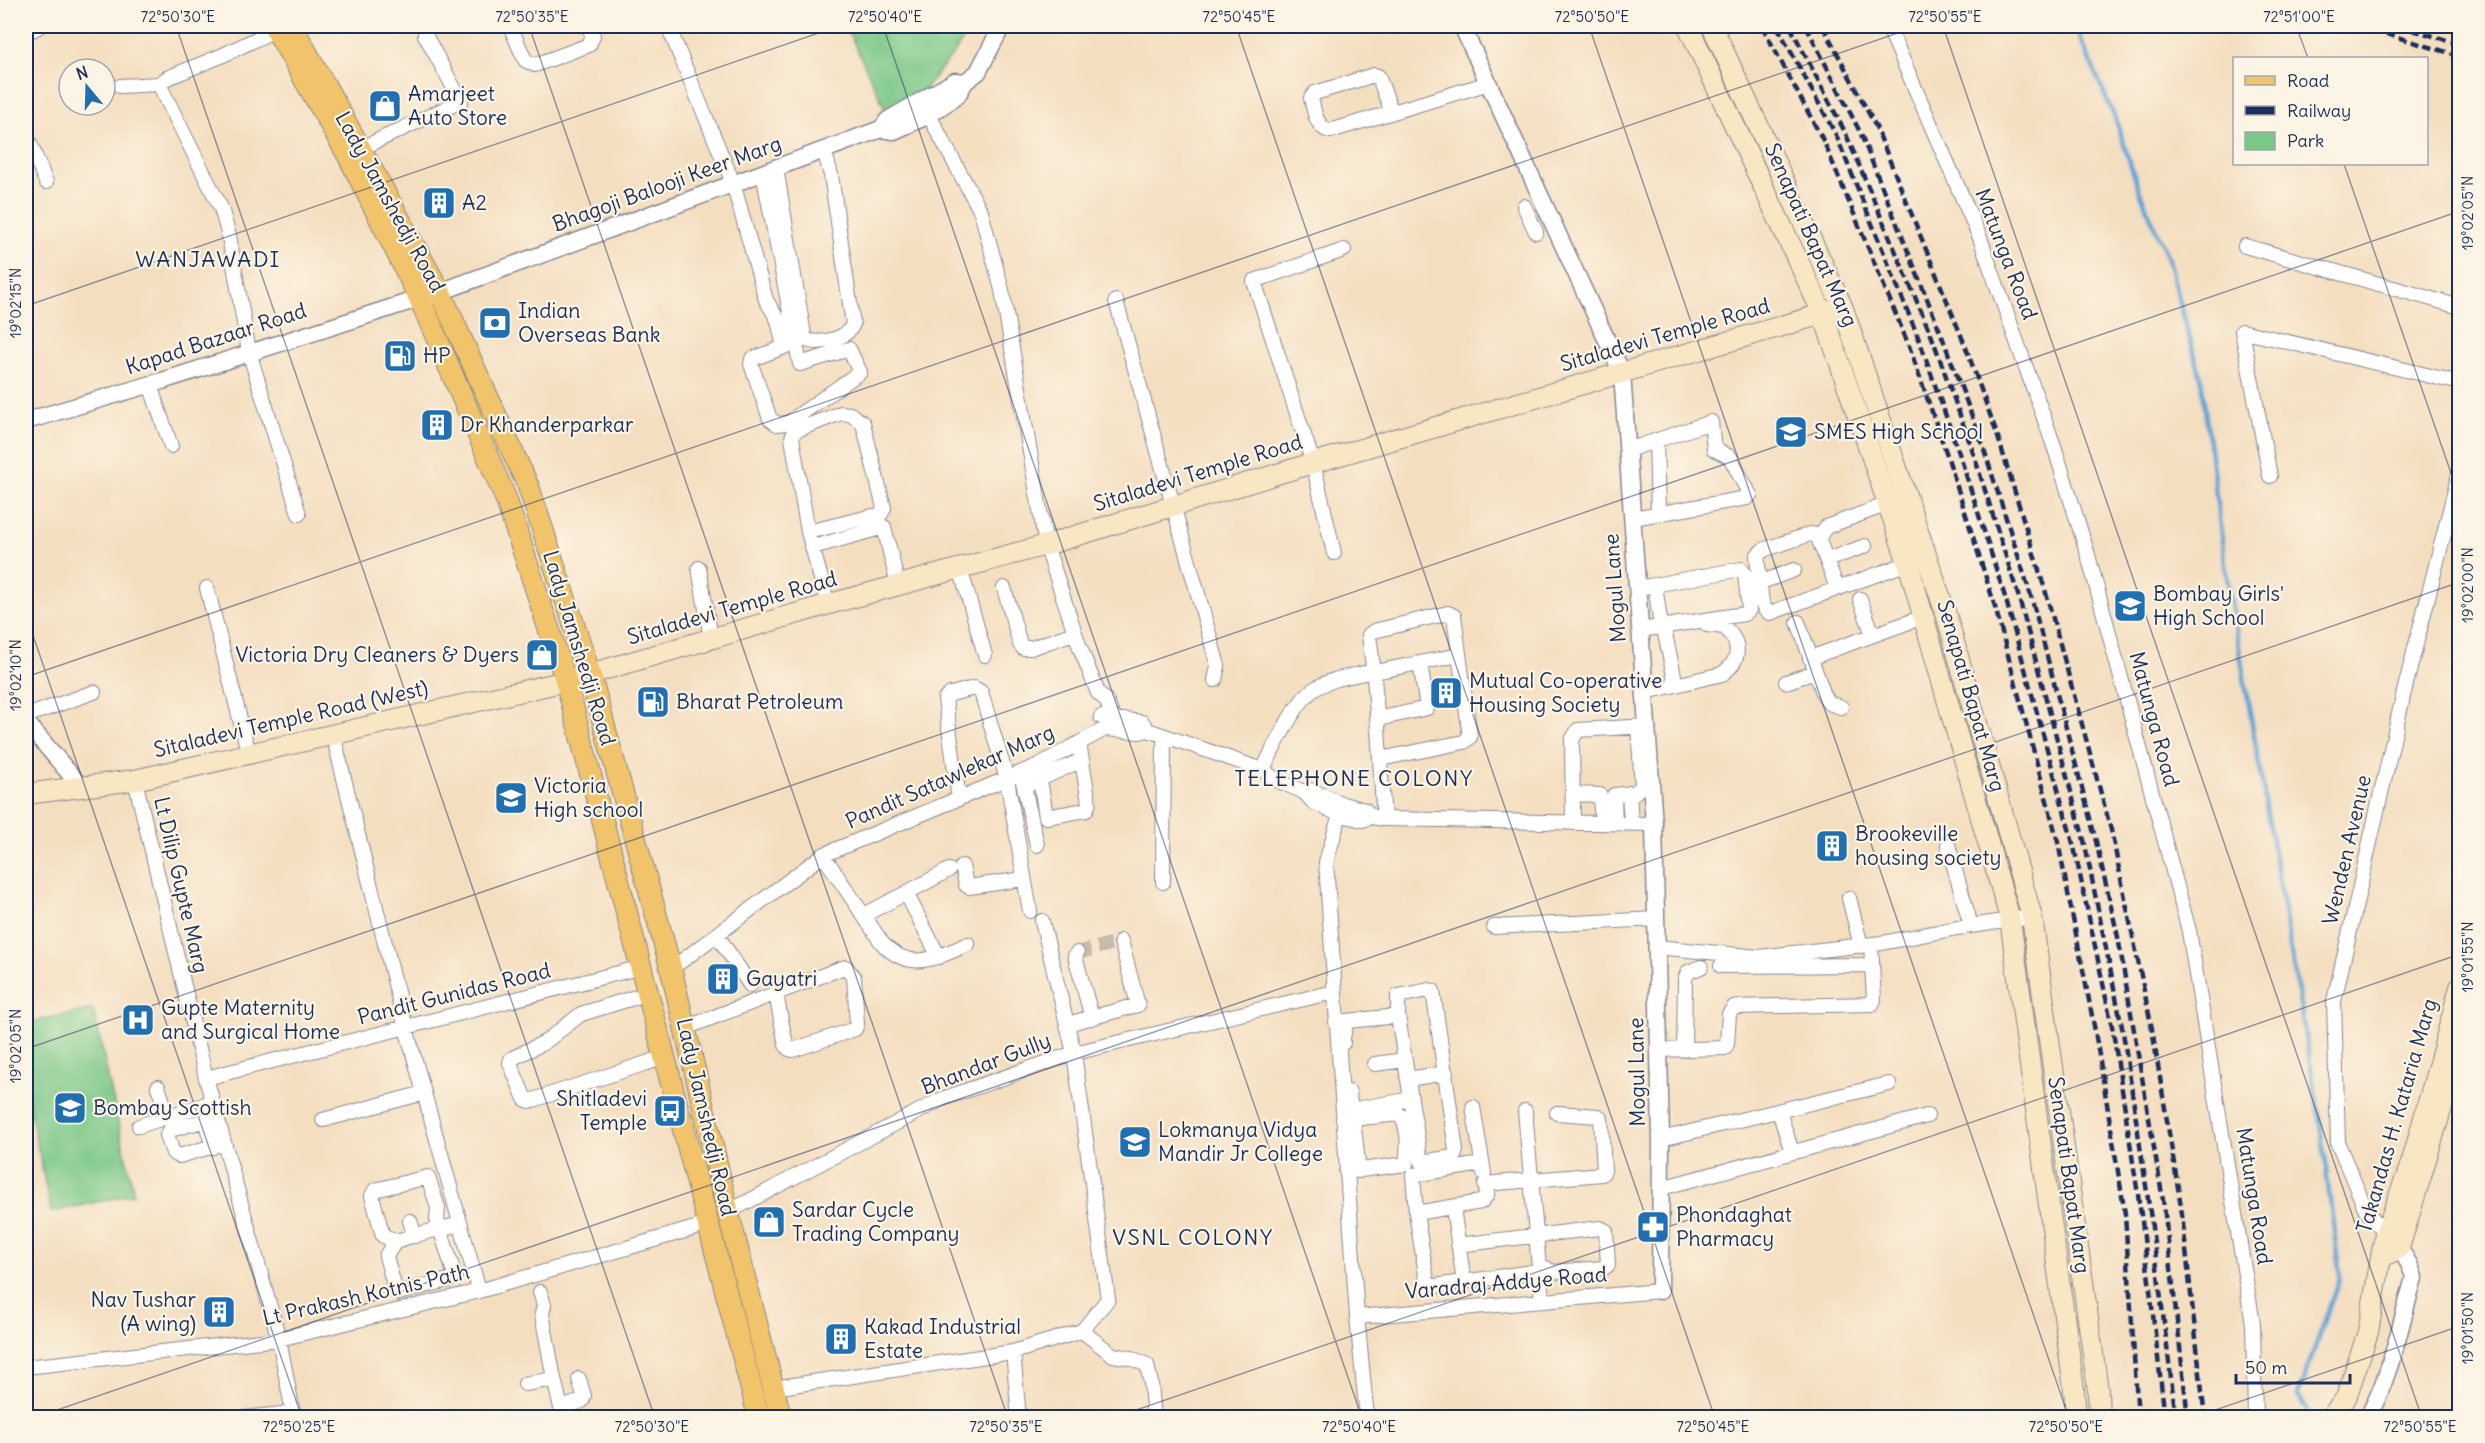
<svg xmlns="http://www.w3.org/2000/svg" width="2485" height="1443" viewBox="0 0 2485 1443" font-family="Delius,sans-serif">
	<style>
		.green { fill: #7ac888; stroke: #4a7c73; stroke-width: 1.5 }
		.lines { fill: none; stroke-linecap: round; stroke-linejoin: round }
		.stream { stroke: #61a3d5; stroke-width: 4.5 }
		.minor-tunnel { stroke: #c9bbac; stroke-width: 14; stroke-dasharray: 14 7; stroke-linecap: butt }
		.minor-casing { stroke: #88868f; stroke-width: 16 }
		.tertiary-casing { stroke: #88868f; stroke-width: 19 }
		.secondary-casing { stroke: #88868f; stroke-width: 22 }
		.primary-casing { stroke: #88868f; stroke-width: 23 }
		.minor { stroke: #fff; stroke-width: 14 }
		.tertiary { stroke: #fff; stroke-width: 16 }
		.secondary { stroke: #f9e7c3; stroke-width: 20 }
		.primary { stroke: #f1c36a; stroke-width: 21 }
		.rail { stroke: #1b2f5e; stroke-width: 4.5; stroke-dasharray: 9 4.5; stroke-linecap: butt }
		.ticks { fill: none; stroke: #1b2f5e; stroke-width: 1.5; stroke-opacity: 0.45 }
		.labels { text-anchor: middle; stroke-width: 4.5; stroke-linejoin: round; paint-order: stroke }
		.poi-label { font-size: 21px; fill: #1b2f5e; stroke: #fcf5e5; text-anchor: start }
		.street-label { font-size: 21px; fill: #1b2f5e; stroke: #fcf5e5 }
		.neighbourhood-label { font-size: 22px; letter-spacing: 1.5px; fill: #1b2f5e; stroke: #fcf5e5 }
		.neatline { fill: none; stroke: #1b2f5e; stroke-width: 2 }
		.ticks-label { font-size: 15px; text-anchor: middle; fill: #1b2f5e }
	</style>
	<rect width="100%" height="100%" fill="#fcf5e5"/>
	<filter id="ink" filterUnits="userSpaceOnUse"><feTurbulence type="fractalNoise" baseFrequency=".0167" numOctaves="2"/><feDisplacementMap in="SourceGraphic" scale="12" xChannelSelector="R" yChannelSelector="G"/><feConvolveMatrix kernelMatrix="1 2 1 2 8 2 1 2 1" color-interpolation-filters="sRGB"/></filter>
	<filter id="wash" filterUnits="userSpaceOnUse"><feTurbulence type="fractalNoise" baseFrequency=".008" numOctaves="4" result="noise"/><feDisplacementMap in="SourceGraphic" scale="24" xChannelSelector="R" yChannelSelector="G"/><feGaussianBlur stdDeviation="1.35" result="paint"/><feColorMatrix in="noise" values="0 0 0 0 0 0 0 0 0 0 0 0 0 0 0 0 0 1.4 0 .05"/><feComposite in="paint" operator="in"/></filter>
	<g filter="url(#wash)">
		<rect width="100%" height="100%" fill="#f4dec0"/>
		<path class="green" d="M846 26H972L954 53 917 98 888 115Z
			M93 1009 134 1194 51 1212 26 1091V1023Z"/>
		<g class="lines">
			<path class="stream" d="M2075 26 2115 118 2138 187 2167 256 2201 378 2226 572 2319 1115 2340 1277 2298 1395 2308 1412"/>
		</g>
	</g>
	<g filter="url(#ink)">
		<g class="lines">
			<path class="minor-tunnel" d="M1077 953 1121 941"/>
			<g class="minor-casing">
				<path id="minor" d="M510 26 525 60 535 65 589 45 593 36 588 26
					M668 26 733 183 766 300 778 320 784 347
					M1888 26 1980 238 2055 449 2088 555 2189 931 2253 1324 2255 1418
					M26 33 40 26
					M159 84 221 208 229 236 249 352 299 514
					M120 86 159 84 167 78 221 56 277 29
					M925 108 981 212 1002 290 1046 545 1079 645 1098 693 1106 700 1118 730
					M1392 112 1378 76 1374 75 1315 93 1311 98C1314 110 1316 128 1330 131L1489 83
					M26 134 46 182
					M362 148 461 101 425 35
					M776 168 804 335 806 340C821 345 847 339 853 324L831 175 824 150
					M763 173 800 364 849 349 860 372 788 423 777 424 770 419 751 364 752 359 795 343
					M1524 206 1536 232
					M2245 246 2460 307
					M1116 301 1218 666 1215 680
					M150 385 171 446
					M1656 440 1658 513
					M1628 450 1711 422 1714 449 1730 457 1750 495 1747 498 1633 518
					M2270 476 2242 331 2460 383
					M808 532 881 514 884 508 863 423 850 414 841 413 794 431 792 438 808 532 828 604
					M1819 537 1826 527 1888 504
					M813 547 884 527 898 585
					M1334 553 1313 463 1254 281 1344 250
					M1827 560 1865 546
					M699 568 711 639
					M960 568 985 655
					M1759 583 1794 570
					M1655 585 1661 627
					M207 588 249 755
					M1004 588 1020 644 1023 648H1031L1074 633
					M1638 588 1741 569 1745 574 1749 610 1744 614 1641 630
					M1837 588 1817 535 1810 534 1763 550 1757 556 1762 603 1766 611 1770 613 1914 561
					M1860 599 1873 635
					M1798 622 1824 695 1829 703 1841 707
					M1665 634 1676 685
					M1810 658 1923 617
					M1375 672 1459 655
					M1786 682 1815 672
					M1646 692 1722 674C1742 660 1741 642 1724 627L1707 625
					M26 716 94 692
					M1101 717 1142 722 1148 730
					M1378 719 1427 708 1420 663
					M333 734 406 1028 479 1291
					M1380 759 1464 742 1470 737 1454 616 1448 613 1374 631 1369 635C1378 696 1379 758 1384 819
					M1263 770C1273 749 1296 699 1316 688 1331 679 1347 677 1364 673
					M1021 773 1037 845
					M1040 779 1046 817 1086 810 1089 803 1079 743
					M135 780 206 1078 279 1339 294 1418
					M1031 783 1082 760
					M1304 792 1311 790 1343 804 1365 810 1372 817
					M1629 793 1631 823
					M1573 794 1600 795 1602 823
					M959 799 945 699 951 694 974 688 981 692 1007 779 1030 911
					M1343 804 1326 862 1357 1317 1367 1418
					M1573 823 1572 740 1578 730 1648 726
					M1615 823 1614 795 1634 793 1642 786 1638 727
					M1948 845 1971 926
					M823 855 882 943C910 973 936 958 968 944
					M962 866 966 885 969 887 1024 879
					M1163 882 1164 736
					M906 893 949 870
					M1849 898 1861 946
					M864 915 906 893 939 957
					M1042 921 1074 1053 1334 992
					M1494 927 1657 919
					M717 935 750 985
					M1657 947 1759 957 1882 943 1957 928 2032 917
					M1077 953 1075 956 1092 1018
					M1721 966 1872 965
					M671 969 823 855 1037 766 1105 729 1140 732 1148 730 1263 770 1276 780 1304 792 1314 803 1339 814 1362 820 1372 817 1384 819 1654 824
					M649 993 581 1014 545 1042 511 1059 510 1063 525 1099 530 1101 665 1057
					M1398 1016V996L1429 990 1433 991 1456 1150 1454 1157 1421 1162 1411 1099
					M1336 1022 1398 1016 1411 1099 1356 1109 1350 1106 1349 1092
					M1067 1024 1138 1005 1121 941
					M685 1028 842 968 846 967 854 977 857 1024 855 1029 793 1050 789 1049 786 1045 776 994
					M1343 1043C1342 1034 1346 1030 1346 1021
					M1659 1050 1725 1048 1727 1044 1729 1014 1734 1007 1872 1004 1874 1000 1871 944
					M1684 1050 1685 979 1688 972 1701 967
					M1375 1064 1405 1060
					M206 1078 642 967
					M1408 1079 1446 1073
					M158 1087 168 1116
					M1473 1107 1484 1173
					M1525 1111 1542 1301
					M1779 1111 1792 1152
					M217 1117 170 1130 167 1135 173 1153 179 1156 224 1143
					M1353 1119 1359 1171
					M205 1120 213 1147
					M323 1120 424 1093
					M1343 1120 1399 1114C1410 1126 1408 1151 1406 1164L1346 1172
					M139 1126 212 1102
					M1661 1139 1889 1084
					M1661 1188 1927 1116
					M1453 1208 1464 1282
					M728 1212 942 1099 1074 1053 1108 1299 1082 1331 1013 1352 773 1388
					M1416 1213 1413 1175 1482 1164
					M410 1221 415 1236
					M2385 1234 2366 1210 2338 1144 2334 1001 2404 692 2460 470
					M398 1241 383 1236 372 1196 375 1190 428 1177 438 1208 437 1219 455 1276 452 1279 398 1293 395 1289 386 1256C388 1252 394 1243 398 1241 406 1236 449 1227 461 1224
					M1458 1245 1600 1228 1606 1231 1608 1265 1604 1268 1552 1272 1546 1268 1539 1267
					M1539 1271 1428 1287 1416 1213 1481 1202 1487 1195 1485 1184 1602 1174 1604 1171 1601 1119 1598 1116 1557 1113
					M540 1292 544 1305 542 1314 554 1379
					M1357 1317 1660 1291
					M1082 1331 1113 1355 1131 1358 1147 1365 1151 1383 1154 1418
					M1013 1352 1019 1418
					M26 1367 279 1339 479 1291 709 1224
					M525 1384 554 1379 561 1408
					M243 1418 293 1413
					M563 1418 561 1408 582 1401 584 1396 579 1379"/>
			</g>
			<g class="tertiary-casing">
				<path id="tertiary" d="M1462 26 1622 373 1654 824 1661 1139 1660 1291
					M881 129 888 120 955 81 965 82
					M26 421 162 381 440 292 881 129 894 131 929 115 957 96 965 82 978 72 1002 26
					M26 722 81 787
					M2367 1418C2389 1383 2402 1318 2414 1278 2411 1264 2401 1249 2390 1239"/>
			</g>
			<g class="secondary-casing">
				<path id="secondary" d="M1688 26 1823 314 1908 563 2010 919 2074 1389 2076 1418
					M1712 26 1843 308 1947 617 2032 917 2098 1390 2099 1418
					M26 794 135 780 566 681 833 603 1046 545 1313 463 1843 308
					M2381 1258 2399 1248 2460 1048
					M2330 1418 2346 1398 2368 1332 2385 1234 2412 1161 2460 987"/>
			</g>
			<g class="primary-casing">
				<path id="primary" d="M274 26 350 159 419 297 506 499 566 681 759 1418
					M292 26 440 292 529 488 590 674 671 969 728 1212 781 1418"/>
			</g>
			<use href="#minor" class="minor"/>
			<use href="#tertiary" class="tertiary"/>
			<use href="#secondary" class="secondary"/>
			<use href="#primary" class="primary"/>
			<path class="rail" d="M1762 26 1824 142 1909 346 1947 455 1994 603 2058 842 2095 1031 2125 1214 2138 1418
				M1777 26 1836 135 1920 342 1961 459 2006 600 2074 847 2113 1031 2142 1221 2165 1418
				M1790 26 1845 132 1932 337 1972 449 2019 598 2084 840 2123 1032 2151 1219 2176 1418
				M1806 26 1860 132 1940 331 1982 443 2031 596 2095 837 2118 937 2164 1206 2188 1418
				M1823 26 1876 127 1965 345 1997 434 2046 593 2111 830 2152 1029 2181 1206 2205 1418
				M2360 26 2460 56
				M2399 26 2460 44"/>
		</g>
	</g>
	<path class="ticks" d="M176 26 655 1418M529 26 1008 1418M883 26 1362 1418M1236 26 1715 1418M1589 26 2069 1418M1943 26 2422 1418M2296 26 2308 58M2344 164 2460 499M26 306 839 26M26 615 302 1418M26 677 1918 26M26 1049 2460 211M34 1418 2460 582M1113 1418 2460 954M2192 1418 2460 1326"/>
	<defs>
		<g id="shop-square" transform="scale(1.725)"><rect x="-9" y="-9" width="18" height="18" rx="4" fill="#1f6fb2" stroke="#fcf5e5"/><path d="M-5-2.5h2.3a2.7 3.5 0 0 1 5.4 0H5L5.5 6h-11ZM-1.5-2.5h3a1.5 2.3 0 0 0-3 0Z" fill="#fff"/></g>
		<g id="building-square" transform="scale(1.725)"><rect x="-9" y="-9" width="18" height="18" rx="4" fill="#1f6fb2" stroke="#fcf5e5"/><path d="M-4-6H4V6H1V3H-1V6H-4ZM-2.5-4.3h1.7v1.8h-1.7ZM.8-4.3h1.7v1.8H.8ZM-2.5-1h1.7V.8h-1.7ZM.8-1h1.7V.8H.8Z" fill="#fff"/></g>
		<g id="bank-square" transform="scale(1.725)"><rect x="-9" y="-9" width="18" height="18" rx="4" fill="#1f6fb2" stroke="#fcf5e5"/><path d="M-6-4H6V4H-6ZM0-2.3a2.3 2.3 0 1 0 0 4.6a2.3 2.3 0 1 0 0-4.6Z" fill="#fff"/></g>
		<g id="fuel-square" transform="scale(1.725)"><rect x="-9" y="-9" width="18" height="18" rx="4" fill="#1f6fb2" stroke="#fcf5e5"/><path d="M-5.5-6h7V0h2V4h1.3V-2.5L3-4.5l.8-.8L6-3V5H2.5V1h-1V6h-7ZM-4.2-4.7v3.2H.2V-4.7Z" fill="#fff"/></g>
		<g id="school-square" transform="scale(1.725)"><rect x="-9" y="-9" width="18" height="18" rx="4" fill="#1f6fb2" stroke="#fcf5e5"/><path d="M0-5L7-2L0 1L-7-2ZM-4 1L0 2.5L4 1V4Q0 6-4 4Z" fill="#fff"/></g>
		<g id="hospital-square" transform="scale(1.725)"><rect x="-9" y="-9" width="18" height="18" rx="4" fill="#1f6fb2" stroke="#fcf5e5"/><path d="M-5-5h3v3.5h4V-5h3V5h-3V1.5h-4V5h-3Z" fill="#fff"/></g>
		<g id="bus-square" transform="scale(1.725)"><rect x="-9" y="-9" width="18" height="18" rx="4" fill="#1f6fb2" stroke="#fcf5e5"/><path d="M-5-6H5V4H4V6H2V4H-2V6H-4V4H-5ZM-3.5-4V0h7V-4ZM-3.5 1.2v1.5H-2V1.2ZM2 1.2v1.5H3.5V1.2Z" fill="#fff"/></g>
		<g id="university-square" transform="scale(1.725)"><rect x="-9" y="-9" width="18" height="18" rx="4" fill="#1f6fb2" stroke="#fcf5e5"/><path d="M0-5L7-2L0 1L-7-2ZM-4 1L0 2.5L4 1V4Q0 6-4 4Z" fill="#fff"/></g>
		<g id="pharmacy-square" transform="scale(1.725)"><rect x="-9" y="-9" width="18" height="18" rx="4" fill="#1f6fb2" stroke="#fcf5e5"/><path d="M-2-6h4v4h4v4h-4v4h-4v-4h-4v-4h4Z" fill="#fff"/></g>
	</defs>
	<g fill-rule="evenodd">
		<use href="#shop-square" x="385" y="106"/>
		<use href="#building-square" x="439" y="203"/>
		<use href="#bank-square" x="495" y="323"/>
		<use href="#fuel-square" x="400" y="356"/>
		<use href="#building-square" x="437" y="425"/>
		<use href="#school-square" x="1791" y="432"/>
		<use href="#school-square" x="2130" y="606"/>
		<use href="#shop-square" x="542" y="655"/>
		<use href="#building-square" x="1446" y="693"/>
		<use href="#fuel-square" x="653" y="702"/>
		<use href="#school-square" x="511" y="798"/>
		<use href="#building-square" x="1832" y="846"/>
		<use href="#building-square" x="723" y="979"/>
		<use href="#hospital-square" x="138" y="1020"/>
		<use href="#school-square" x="70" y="1108"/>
		<use href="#bus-square" x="670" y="1111"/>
		<use href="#university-square" x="1135" y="1142"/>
		<use href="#shop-square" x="769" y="1222"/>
		<use href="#pharmacy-square" x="1653" y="1227"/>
		<use href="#building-square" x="219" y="1312"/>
		<use href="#building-square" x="841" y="1339"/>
	</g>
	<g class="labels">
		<g class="poi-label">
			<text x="408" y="101">Amarjeet<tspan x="408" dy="24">Auto Store</tspan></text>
			<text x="462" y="210">A2</text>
			<text x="518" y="318">Indian<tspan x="518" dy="24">Overseas Bank</tspan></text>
			<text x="423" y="363">HP</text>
			<text x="460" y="432">Dr Khanderparkar</text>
			<text x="1814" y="439">SMES High School</text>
			<text x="2153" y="601">Bombay Girls'<tspan x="2153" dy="24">High School</tspan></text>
			<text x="519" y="662" text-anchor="end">Victoria Dry Cleaners &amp; Dyers</text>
			<text x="1469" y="688">Mutual Co-operative<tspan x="1469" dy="24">Housing Society</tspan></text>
			<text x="676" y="709">Bharat Petroleum</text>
			<text x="534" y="793">Victoria<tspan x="534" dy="24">High school</tspan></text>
			<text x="1855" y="841">Brookeville<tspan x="1855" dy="24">housing society</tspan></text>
			<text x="746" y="986">Gayatri</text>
			<text x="161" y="1015">Gupte Maternity<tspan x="161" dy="24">and Surgical Home</tspan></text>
			<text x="647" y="1106" text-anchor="end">Shitladevi<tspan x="647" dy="24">Temple</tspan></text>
			<text x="93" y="1115">Bombay Scottish</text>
			<text x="1158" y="1137">Lokmanya Vidya<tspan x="1158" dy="24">Mandir Jr College</tspan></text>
			<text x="792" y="1217">Sardar Cycle<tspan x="792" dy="24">Trading Company</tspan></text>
			<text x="1676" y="1222">Phondaghat<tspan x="1676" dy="24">Pharmacy</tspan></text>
			<text x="196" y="1307" text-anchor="end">Nav Tushar<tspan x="196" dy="24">(A wing)</tspan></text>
			<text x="864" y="1334">Kakad Industrial<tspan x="864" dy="24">Estate</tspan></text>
		</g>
		<g class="street-label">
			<text transform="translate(667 184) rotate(-20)" y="7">Bhagoji Balooji Keer Marg</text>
			<text transform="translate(390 202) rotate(61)" y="7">Lady Jamshedji Road</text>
			<text transform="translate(1811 235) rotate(66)" y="7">Senapati Bapat Marg</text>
			<text transform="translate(2006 254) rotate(69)" y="7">Matunga Road</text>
			<text transform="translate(1665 335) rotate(-16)" y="7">Sitaladevi Temple Road</text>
			<text transform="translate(216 339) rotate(-18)" y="7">Kapad Bazaar Road</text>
			<text transform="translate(1198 473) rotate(-17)" y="7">Sitaladevi Temple Road</text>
			<text transform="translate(1615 588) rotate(-94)" y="7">Mogul Lane</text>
			<text transform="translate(732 608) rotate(-16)" y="7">Sitaladevi Temple Road</text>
			<text transform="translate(579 648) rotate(73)" y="7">Lady Jamshedji Road</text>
			<text transform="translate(1971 696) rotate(74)" y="7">Senapati Bapat Marg</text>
			<text transform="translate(291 719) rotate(-13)" y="7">Sitaladevi Temple Road (West)</text>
			<text transform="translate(2154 719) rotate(75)" y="7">Matunga Road</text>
			<text transform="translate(950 777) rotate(-24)" y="7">Pandit Satawlekar Marg</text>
			<text transform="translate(2347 850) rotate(-77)" y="7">Wenden Avenue</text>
			<text transform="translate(181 885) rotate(77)" y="7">Lt Dilip Gupte Marg</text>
			<text transform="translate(454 994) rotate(-14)" y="7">Pandit Gunidas Road</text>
			<text transform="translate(986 1064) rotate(-21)" y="7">Bhandar Gully</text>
			<text transform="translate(1637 1072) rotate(-91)" y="7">Mogul Lane</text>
			<text transform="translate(2397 1116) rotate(-74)" y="7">Takandas H. Kataria Marg</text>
			<text transform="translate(706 1117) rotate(77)" y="7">Lady Jamshedji Road</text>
			<text transform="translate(2069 1175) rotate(82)" y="7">Senapati Bapat Marg</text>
			<text transform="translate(2254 1196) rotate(81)" y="7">Matunga Road</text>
			<text transform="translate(1506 1283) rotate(-5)" y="7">Varadraj Addye Road</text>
			<text transform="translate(366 1295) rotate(-13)" y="7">Lt Prakash Kotnis Path</text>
		</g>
		<g class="neighbourhood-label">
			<text x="208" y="267">WANJAWADI</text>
			<text x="1354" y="786">TELEPHONE COLONY</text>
			<text x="1193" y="1245">VSNL COLONY</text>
		</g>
	</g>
	<rect width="2485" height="1443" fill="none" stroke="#fcf5e5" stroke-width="66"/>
	<rect x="2233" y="57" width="195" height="108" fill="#fcf5e5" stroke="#a2a6af" stroke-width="1.5"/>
	<rect x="2245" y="76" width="30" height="9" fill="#f1c36a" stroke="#a2a6af" stroke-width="1.5"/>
	<text x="2287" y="87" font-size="18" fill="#1b2f5e">Road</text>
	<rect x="2245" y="106" width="30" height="9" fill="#1b2f5e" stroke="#a2a6af" stroke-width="1.5"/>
	<text x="2287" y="117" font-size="18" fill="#1b2f5e">Railway</text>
	<rect x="2245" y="132" width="30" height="18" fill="#7ac888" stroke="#a2a6af" stroke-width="1.5"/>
	<text x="2287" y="147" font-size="18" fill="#1b2f5e">Park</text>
	<g transform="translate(87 87) rotate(341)"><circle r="28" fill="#fcf5e5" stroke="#a2a6af" stroke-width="1.5"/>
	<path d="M0-4.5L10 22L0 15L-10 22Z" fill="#1f6fb2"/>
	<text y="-9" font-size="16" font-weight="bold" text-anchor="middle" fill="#1b2f5e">N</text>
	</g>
	<path d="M2236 1374v9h114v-9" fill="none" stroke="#1b2f5e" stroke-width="3"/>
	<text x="2245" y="1374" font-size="18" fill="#1b2f5e" stroke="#fcf5e5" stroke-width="4.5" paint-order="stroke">50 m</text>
	<rect x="33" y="33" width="2419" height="1377" class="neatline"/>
	<g class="ticks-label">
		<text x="178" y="22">72°50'30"E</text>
		<text x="532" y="22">72°50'35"E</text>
		<text x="885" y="22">72°50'40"E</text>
		<text x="1239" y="22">72°50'45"E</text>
		<text x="1592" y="22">72°50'50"E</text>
		<text x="1945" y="22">72°50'55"E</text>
		<text x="2299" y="22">72°51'00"E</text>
		<text transform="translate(2468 213) rotate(-90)" y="5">19°02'05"N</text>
		<text transform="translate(16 303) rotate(-90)" y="5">19°02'15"N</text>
		<text transform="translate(2468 585) rotate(-90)" y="5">19°02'00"N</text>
		<text transform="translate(16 675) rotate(-90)" y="5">19°02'10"N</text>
		<text transform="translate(2468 957) rotate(-90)" y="5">19°01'55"N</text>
		<text transform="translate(16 1046) rotate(-90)" y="5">19°02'05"N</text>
		<text transform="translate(2468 1328) rotate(-90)" y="5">19°01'50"N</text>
		<text x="299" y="1432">72°50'25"E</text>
		<text x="652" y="1432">72°50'30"E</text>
		<text x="1006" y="1432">72°50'35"E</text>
		<text x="1359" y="1432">72°50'40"E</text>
		<text x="1713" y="1432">72°50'45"E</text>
		<text x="2066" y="1432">72°50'50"E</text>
		<text x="2420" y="1432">72°50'55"E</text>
	</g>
</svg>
